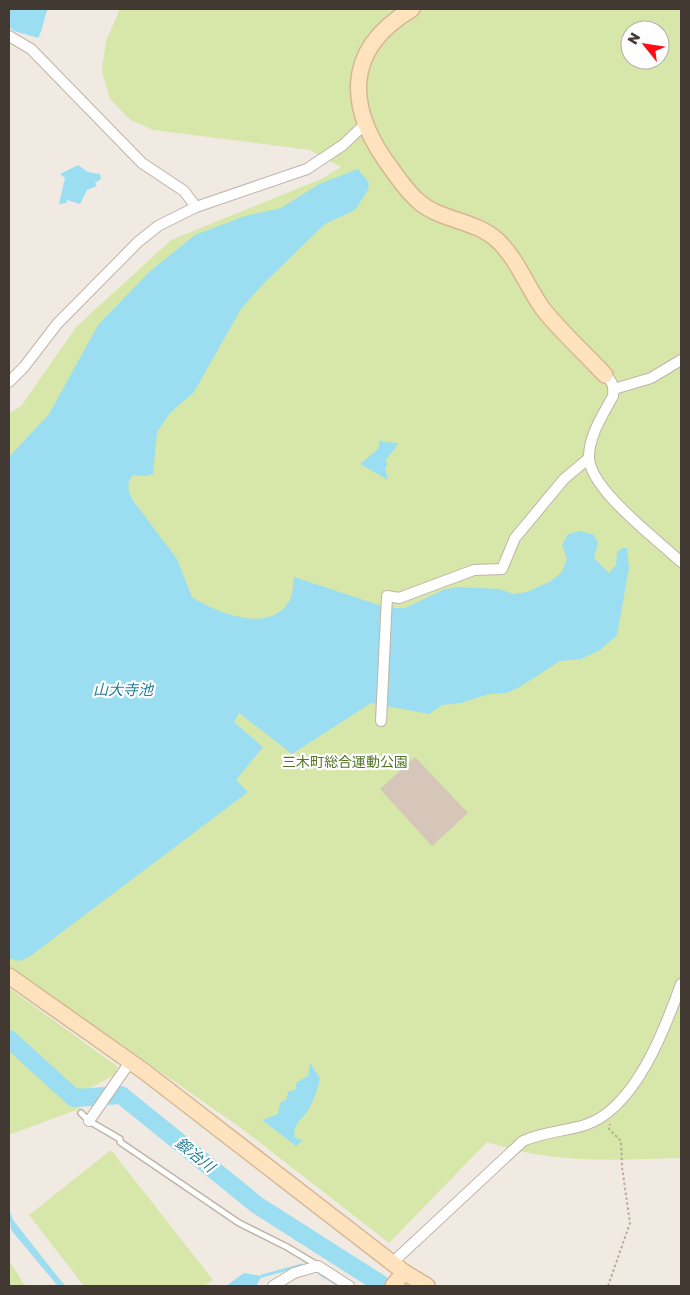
<svg xmlns="http://www.w3.org/2000/svg" width="690" height="1295" viewBox="0 0 690 1295" font-family="'Golos Text','Noto Sans JP',sans-serif">
	<style>
		.green { fill: #d7e7a9; fill-rule: evenodd }
		.water { fill: #9cdef1 }
		.lines { fill: none; stroke-linecap: round; stroke-linejoin: round }
		.stream { stroke: #9cdef1; stroke-width: 3 }
		.river { stroke: #9cdef1; stroke-width: 18 }
		.building { fill: #d6c6ba }
		.lane-casing { stroke: #c0b3a8; stroke-width: 8 }
		.street-casing { stroke: #c0b3a8; stroke-width: 12 }
		.secondary-casing { stroke: #d6b793; stroke-width: 18 }
		.path { stroke: #bfa896; stroke-width: 2; stroke-dasharray: 2.5 2.5; stroke-linecap: butt }
		.lane { stroke: #fff; stroke-width: 5 }
		.street { stroke: #fff; stroke-width: 10 }
		.secondary { stroke: #ffe3bf; stroke-width: 15 }
		.labels { text-anchor: middle; stroke-width: 4.5; stroke-linejoin: round; paint-order: stroke }
		.park-label { font-size: 14px; fill: #537526; stroke: #fff }
		.water-label { font-size: 15px; font-style: italic; fill: #277e97; stroke: #fff }
	</style>
	<rect width="100%" height="100%" fill="#f1eae2"/>
	<path class="green" d="M120 9H681V1158C612 1160 554 1164 487 1142L389 1243 241 1128 9 966V414L22 405 76 327 171 240 321 179 341 167 310 150 153 130 129 119 110 99 102 71 106 41ZM630 30H660V60H630Z
		M9 988 118 1067 116 1070 118 1073 77 1095 9 1033Z
		M9 1047 55 1089 81 1108 9 1135Z
		M111 1150 213 1280 204 1286H84L29 1215Z
		M9 1260 25 1286H9Z"/>
	<path class="water" d="M9 9H48C43 19 44 28 38 38L14 31 9 27Z
		M78 165 88 172 100 174 101 179 95 183 97 186 87 190 80 204 67 200 66 203 59 204 65 178 60 174Z
		M358 169 369 183 368 190 355 210 325 224 263 284 241 309 194 392 170 413 157 432 153 474 145 476 133 475C126 483 128 489 132 499L177 559 192 597C216 612 267 634 288 603 293 597 293 584 294 577L388 608H405L443 590 457 587 499 589 514 594 527 592 551 581 562 572 567 559 562 545 568 534 580 531 594 535 598 543 594 558 609 573 616 565 617 552 622 548H627L629 568 617 635 600 650 581 659 560 661 518 688 506 693 489 694 461 703 442 705 429 714 371 703 292 754 239 713 234 722 263 747 236 780 248 792 29 957 19 961 9 958V457L49 414 98 325 149 272 195 235 245 216 281 208 319 184Z
		M380 440 384 442 399 443 385 461 388 464 385 468 388 480 360 464 378 449Z
		M310 1063 320 1078C318 1088 313 1103 307 1112 300 1121 292 1125 295 1138L303 1140 296 1146 262 1120 278 1114 280 1103 286 1100 288 1092 295 1090 297 1082 308 1076Z
		M9 1209 13 1220 65 1286H55L57 1285 11 1230Z
		M244 1273 262 1276 256 1286H226Z"/>
	<g class="lines">
		<path class="stream" d="M320 1274 340 1286
			M262 1276 302 1265"/>
		<path class="river" d="M9 1039 74 1098 121 1095 257 1205 384 1286"/>
	</g>
	<path class="building" d="M415 757 468 813 432 846 380 789Z"/>
	<g class="lines">
		<g class="lane-casing">
			<path id="lane" d="M81 1113 89 1121 120 1139V1142L239 1223 287 1247 317 1265"/>
		</g>
		<g class="street-casing">
			<path id="street" d="M9 36 31 49 142 163 184 191 196 207
				M605 375C613 382 614 386 613 396 603 415 589 435 589 457 589 489 658 540 681 562
				M9 382 24 367 57 324 138 242 158 226 196 207 307 169 343 145 364 125
				M614 389 651 378 681 360
				M381 721 387 596 399 598 474 570 502 569 515 538 564 479 589 458
				M89 1121 130 1062
				M392 1263 523 1141C546 1131 563 1132 585 1125 635 1109 665 1029 681 984
				M273 1286 294 1273 318 1266 349 1286"/>
		</g>
		<g class="secondary-casing">
			<path id="secondary" d="M412 9C341 51 347 111 393 171 400 181 408 192 417 200 439 221 474 219 497 240 517 258 527 287 543 309 562 333 585 353 605 375
				M9 976 145 1072 404 1272 427 1286
				M393 1286 404 1272"/>
		</g>
		<path class="path" d="M608 1286 630 1223 622 1167 621 1141 609 1129 610 1124"/>
		<use href="#lane" class="lane"/>
		<use href="#street" class="street"/>
		<use href="#secondary" class="secondary"/>
	</g>
	<g class="labels">
		<g class="park-label">
			<text x="345" y="767">三木町総合運動公園</text>
		</g>
		<g class="water-label">
			<text x="123" y="695">山大寺池</text>
			<text transform="translate(195 1155) rotate(39)" y="5">鍛冶川</text>
		</g>
	</g>
	<rect width="690" height="1295" fill="none" stroke="#433933" stroke-width="20"/>
	<g transform="translate(645 45) rotate(300)"><circle r="24" fill="#ffffff" stroke="#b4b0ad"/>
	<path d="M0-4L9 19L0 12L-9 19Z" fill="#fe0d17"/>
	<text y="-8" font-size="14" font-weight="bold" text-anchor="middle" fill="#433933">N</text>
	</g>
</svg>
